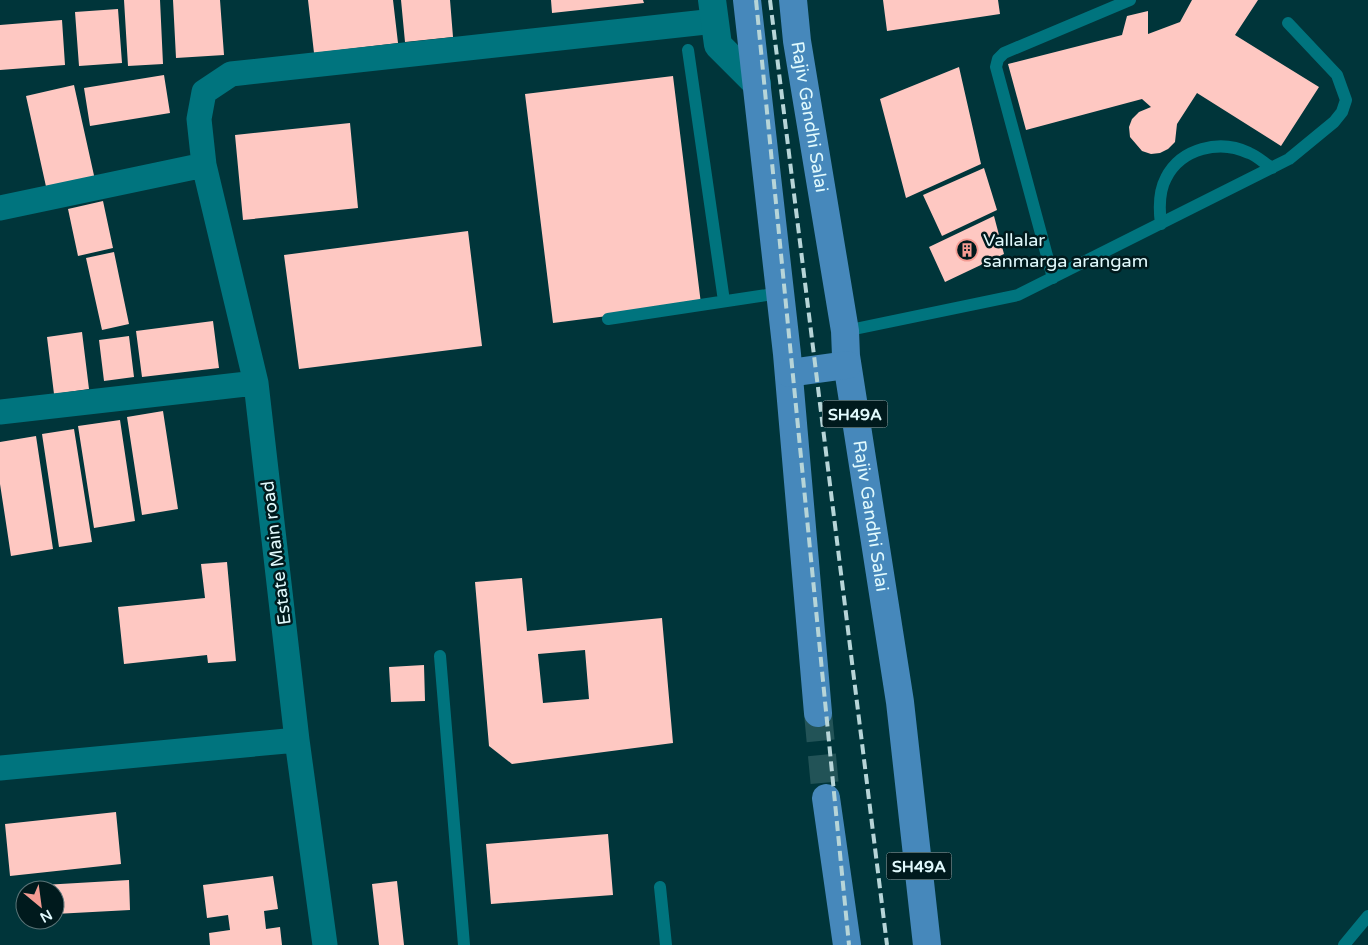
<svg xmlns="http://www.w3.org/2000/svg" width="1368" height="945" viewBox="0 0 1368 945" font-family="'Varela Round',sans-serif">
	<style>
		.building { fill: #fec8c2; fill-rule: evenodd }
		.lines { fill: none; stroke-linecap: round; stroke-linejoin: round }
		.primary-tunnel { stroke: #225357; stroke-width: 28; stroke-dasharray: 28 14; stroke-linecap: butt }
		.service { stroke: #00747e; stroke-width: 12 }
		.minor { stroke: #00747e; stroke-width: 25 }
		.tertiary { stroke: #00747e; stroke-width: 28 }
		.primary { stroke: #4688bb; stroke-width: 28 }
		.rail { stroke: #b7d5d8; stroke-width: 4; stroke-dasharray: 10 5; stroke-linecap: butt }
		.labels { text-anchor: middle; stroke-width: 5; stroke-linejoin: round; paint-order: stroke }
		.shield { fill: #001a1d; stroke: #9eb7ba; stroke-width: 1 }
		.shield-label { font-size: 16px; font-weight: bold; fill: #e1fafd }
		.street-label { font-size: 18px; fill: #e1fafd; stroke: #001a1d }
		.poi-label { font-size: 18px; fill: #e1fafd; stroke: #001a1d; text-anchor: start }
	</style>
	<rect width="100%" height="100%" fill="#00353a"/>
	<path class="building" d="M124 0H160L163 64 128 66Z
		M173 0H220L224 55 176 58Z
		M308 0H393L398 43 314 53Z
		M401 0H450L453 37 405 42Z
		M551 0H643L644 3 552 13Z
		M883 0H998L1000 14 887 31Z
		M1192 0H1258L1235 35 1319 87 1281 146 1197 93 1177 124 1175 142 1168 149 1160 153 1151 154 1142 151 1130 137 1129 127 1132 119 1139 112 1151 107 1142 99 1026 130 1008 64 1122 35 1127 16 1148 11V34L1180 22Z
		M118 9 122 63 79 66 75 12Z
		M62 20 65 65 0 70V25Z
		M959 67 981 164 906 198 880 99Z
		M164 75 170 113 90 126 84 88Z
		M673 76 701 304 553 323 525 94Z
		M74 85 95 180 47 191 26 96Z
		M350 123 358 208 243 220 235 135Z
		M984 168 997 210 942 236 923 195Z
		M103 201 113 248 78 256 68 209Z
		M994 216 1004 254 945 282 929 247Z
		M468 231 482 346 299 369 284 255Z
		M114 252 129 324 102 330 86 258Z
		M213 321 219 368 142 377 136 331Z
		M82 332 89 389 54 394 47 337Z
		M129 336 134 377 104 381 99 340Z
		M163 411 178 509 142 515 127 417Z
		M120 420 135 521 94 528 78 426Z
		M74 429 92 542 59 547 42 434Z
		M36 436 53 549 11 556 0 484V442Z
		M227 562 236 661 208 663 207 655 124 664 118 607 205 598 201 564Z
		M522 578 527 631 662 618 673 743 512 764 489 746 475 582ZM585 650 589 699 543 703 538 654Z
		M424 665 425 701 391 702 389 667Z
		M116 812 121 864 10 876 5 824Z
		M608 834 613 895 491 904 486 844Z
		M273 876 278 909 264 911 266 929 280 927 282 945H210L209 933 230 930 228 915 207 918 203 885Z
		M129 880 130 910 55 914V890H43V885Z
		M397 881 404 945H379L372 884Z"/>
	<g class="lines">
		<path class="primary-tunnel" d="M818 713 826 798"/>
		<path class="service" d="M688 50 724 301
			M1161 224C1159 209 1159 191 1166 178 1181 148 1220 139 1249 153 1257 156 1264 163 1272 168
			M1053 278 996 67 998 59 1004 53 1130 0
			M608 319 780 293
			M845 331 1018 295 1289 159 1334 122 1342 112 1346 100 1337 75 1288 23
			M440 656 464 945
			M660 887 666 945
			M1344 945 1368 916"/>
		<path class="minor" d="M0 208 204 165
			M0 412 256 383
			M0 768 297 740
			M325 945 297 740 256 383 204 165 199 119 204 92 231 74 715 21"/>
		<path class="tertiary" d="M712 0 718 45 757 84"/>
		<g class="primary">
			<path d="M747 0 787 354 818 713"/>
			<path id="s1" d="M793 0 797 41 845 331 846 356 900 702 927 945"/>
			<path d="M789 373 847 365"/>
			<path d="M826 798 847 945"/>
		</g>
		<path class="rail" d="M756 0 849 945
			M770 0 887 945"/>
	</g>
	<defs>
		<g id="building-ring" transform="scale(1.125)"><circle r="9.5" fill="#001a1d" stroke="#f59c93" stroke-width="1.5"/><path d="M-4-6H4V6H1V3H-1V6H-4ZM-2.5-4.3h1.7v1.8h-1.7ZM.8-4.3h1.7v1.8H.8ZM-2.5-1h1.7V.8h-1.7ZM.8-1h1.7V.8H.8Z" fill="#f59c93"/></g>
	</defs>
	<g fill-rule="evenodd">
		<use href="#building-ring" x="967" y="250"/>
	</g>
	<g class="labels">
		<g class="shield">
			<rect x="822.5" y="400.5" width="65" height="27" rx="4"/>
			<rect x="886.5" y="852.5" width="65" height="27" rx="4"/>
		</g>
		<g class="shield-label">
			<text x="855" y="420">SH49A</text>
			<text x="919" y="872">SH49A</text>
		</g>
		<g class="street-label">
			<text dy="6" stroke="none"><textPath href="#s1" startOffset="118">Rajiv Gandhi Salai</textPath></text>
			<text dy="6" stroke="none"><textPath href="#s1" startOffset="522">Rajiv Gandhi Salai</textPath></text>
			<text transform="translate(276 553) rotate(-97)" y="6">Estate Main road</text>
		</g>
		<g class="poi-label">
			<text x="983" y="246">Vallalar<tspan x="983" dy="21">sanmarga arangam</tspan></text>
		</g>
	</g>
	<g transform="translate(40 905) rotate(151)"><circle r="24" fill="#001a1d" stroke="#5a7477"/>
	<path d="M0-4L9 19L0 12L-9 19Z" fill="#f59c93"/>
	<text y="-8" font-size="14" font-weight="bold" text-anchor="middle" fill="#e1fafd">N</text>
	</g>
</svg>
